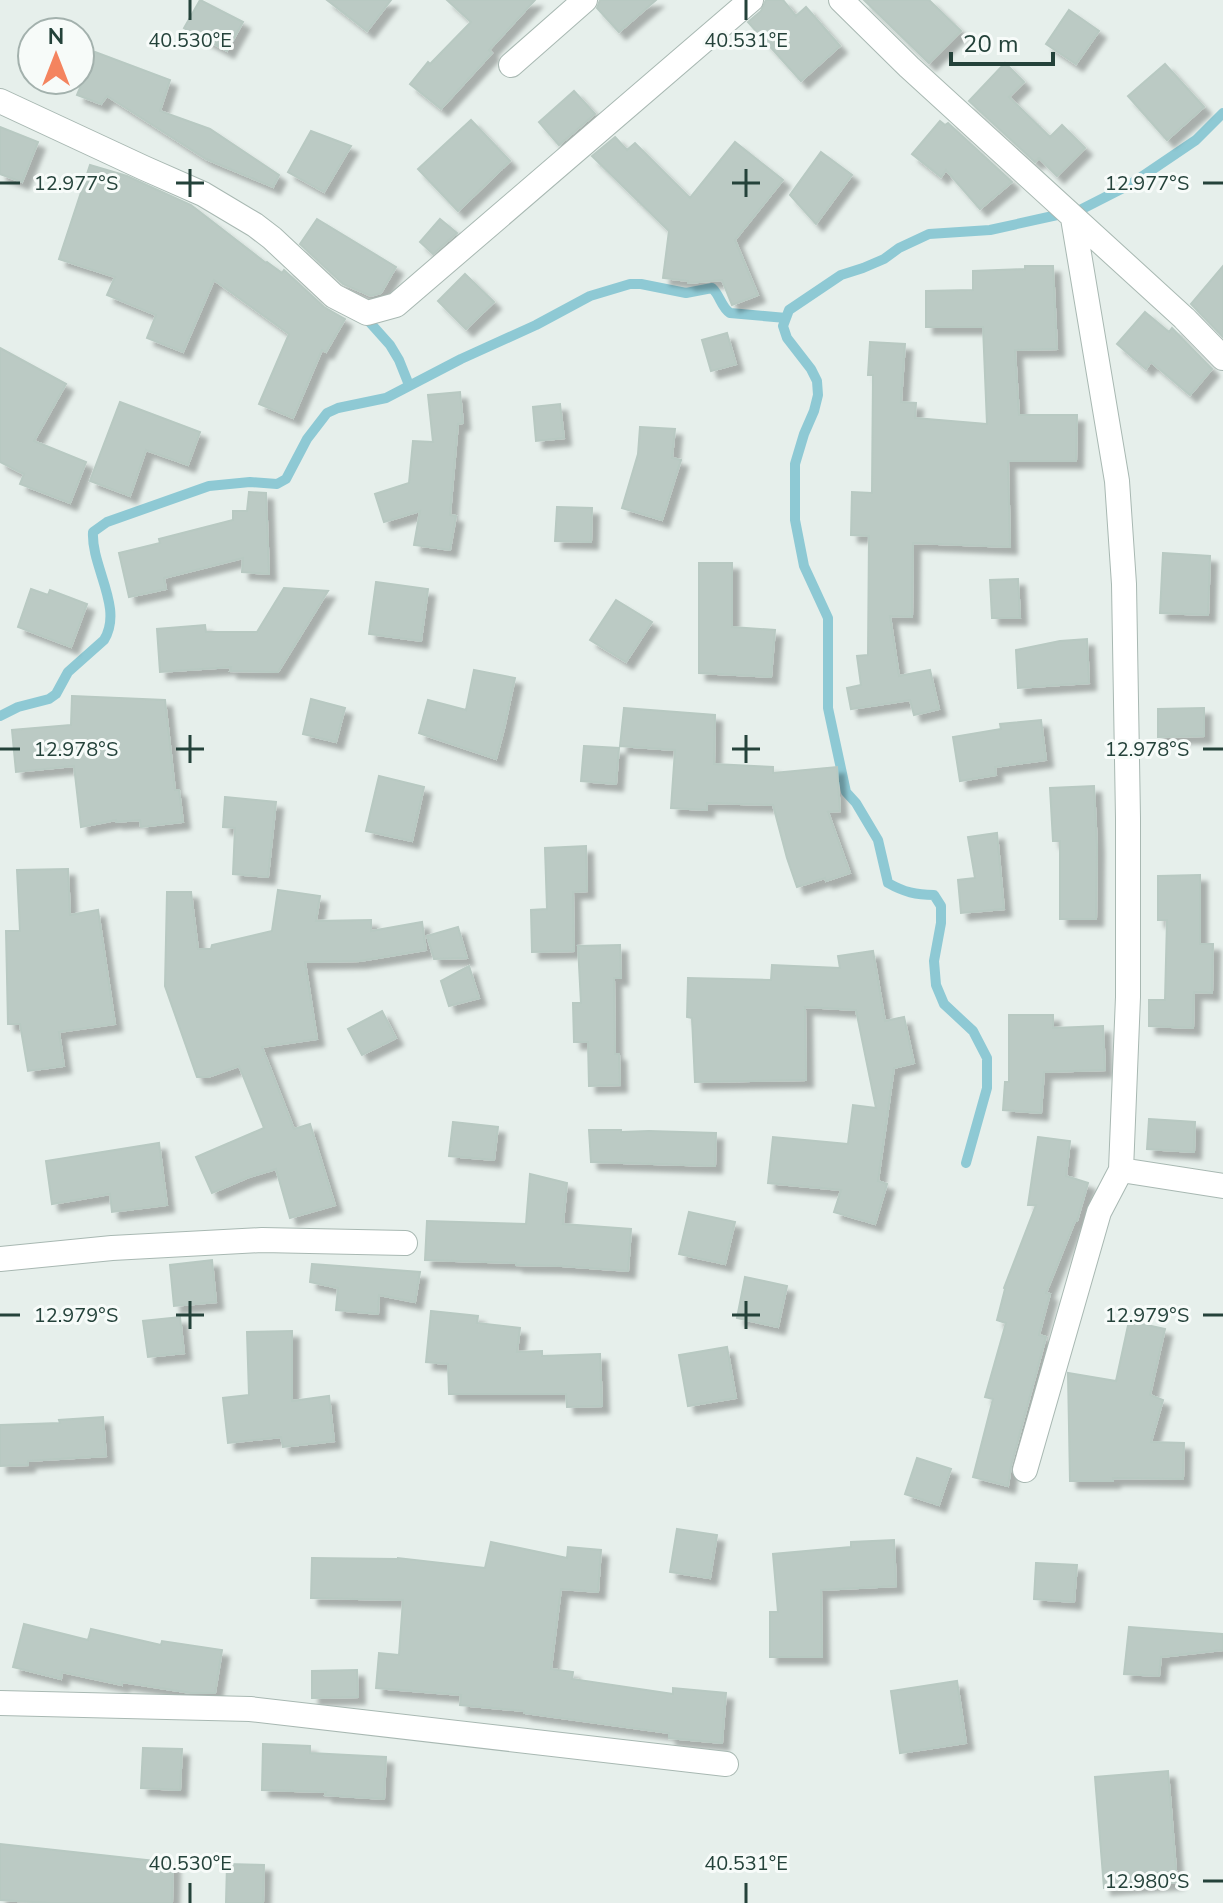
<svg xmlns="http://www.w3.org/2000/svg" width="1223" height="1903" viewBox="0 0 1223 1903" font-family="'Nunito Sans',sans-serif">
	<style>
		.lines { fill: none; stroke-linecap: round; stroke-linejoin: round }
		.stream { stroke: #8ec9d4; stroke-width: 10 }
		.building { fill: #bbcac4; stroke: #b8c9c2; stroke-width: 2; filter: url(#shadow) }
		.minor-casing { stroke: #a8b8b2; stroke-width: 26 }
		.minor { stroke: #fff; stroke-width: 24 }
		.ticks { fill: none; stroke: #24423a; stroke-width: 3 }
		.ticks-label { font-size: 20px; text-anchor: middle; fill: #24423a; stroke: #f7fbf9; stroke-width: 6; stroke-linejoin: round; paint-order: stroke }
	</style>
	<defs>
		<filter id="shadow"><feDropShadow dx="7" dy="7" stdDeviation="2" flood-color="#0004"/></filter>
	</defs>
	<rect width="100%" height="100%" fill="#e6efeb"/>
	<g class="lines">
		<path class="stream" d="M365 317 390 345 399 360 409 385
			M0 716 18 707 49 699 56 694 68 672 104 640C124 608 91 567 93 532L107 522 209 486 250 482 277 484 286 479 307 439 327 413 338 408 386 398 461 359 536 325 590 296 630 284H641L686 293 712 288C720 295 721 307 730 313L786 318
			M966 1163 987 1088V1058L973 1031 944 1004 936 985 934 961 941 923V906L934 895C916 895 904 892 888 883L878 840 856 803 846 792 828 708V618L804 566 795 520V464L804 434 814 411 818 395 817 381 811 369 787 338 783 326 789 310 841 275 863 268 884 259 899 248 929 234 990 230 1080 210 1131 184 1196 140 1223 113"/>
	</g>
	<path class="building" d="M200 0 243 22 227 51 184 28Z
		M327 0H391L367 31Z
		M447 0H535L489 50 492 53 441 109 410 84 428 62 430 64 471 22Z
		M600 0H656L619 32 597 8Z
		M766 0H783L796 16 806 7 840 46 801 81 748 22 761 11Z
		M864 0H929L961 31 929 63Z
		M1069 10 1099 31 1076 64 1046 44Z
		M95 52 170 80 160 111 210 129 279 175 273 187 206 159 107 96 101 104 77 95Z
		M1005 63 1024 82 1009 97 1050 137 1062 125 1085 148 1057 176 1039 158 1035 162 969 101Z
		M1165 64 1204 107 1167 140 1128 96Z
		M574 91 595 114 559 145 539 122Z
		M471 120 510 161 458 211 418 169Z
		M940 121 945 125 948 123 1012 182 980 209 946 170 941 177 912 154Z
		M0 127 38 142 22 182 0 174Z
		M311 131 351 146 324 192 288 172Z
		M615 137 627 150 635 143 690 198 735 142 783 180 735 240 758 295 732 305 722 280 688 283V281L663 278 669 231 592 156Z
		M821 152 852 175 816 224 790 195Z
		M90 165 127 176 191 205 266 263 267 262 282 273 284 270 324 307 345 319 326 352 322 350 293 418 259 404 289 334 214 280 183 352 147 338 156 315 107 295 115 277 59 259Z
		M317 219 396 267 381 293 371 296 343 284 300 244Z
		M440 219 457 233 433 254 420 242Z
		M1025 266H1053L1057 349 1015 350 1019 415H1077L1076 461H1008L1010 547 913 543 912 617 890 616 899 676 930 670 939 709 914 715 910 700 851 709 847 688 861 685 857 656 868 655 869 536 851 535 852 492 872 493 873 375H868L870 342 905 344 901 402 916 403 915 418 987 424 983 327H926V291L973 290V271L1025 269Z
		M1223 266V337L1191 304Z
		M465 274 494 302 466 329 438 301Z
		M1145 312 1169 332 1172 328 1212 369 1190 395 1151 362 1146 369 1117 344Z
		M727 333 736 364 711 371 702 340Z
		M0 348 66 384 34 441 86 462 70 503 20 484 24 474 0 462Z
		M460 392 463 423 458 424 450 515 456 516 450 550 414 545 420 511 384 522 375 494 409 483 413 441 433 442 428 395Z
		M120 402 200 432 188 465 146 450 130 496 90 481Z
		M560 404 564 438 536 441 533 407Z
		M640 427 675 429 672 458 681 460 662 520 622 508 638 454Z
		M249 492 266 493 269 574 242 572 243 558 164 578 166 589 129 597 119 553 160 543 159 539 233 520V511H247Z
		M557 507 592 508 591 542 555 541Z
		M1163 553 1210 556 1208 615 1160 613Z
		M699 563H732V627L775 630 771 677 699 673Z
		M1018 579 1020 618H992L990 580Z
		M376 582 428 589 421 641 369 634Z
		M284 588 328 591 278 672 230 671 231 667 160 672 157 629 205 625 206 632H257Z
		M31 589 48 595 50 590 87 604 71 647 18 627Z
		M616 600 652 622 626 662 590 640Z
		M1087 639 1089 683 1018 688 1016 650 1060 641Z
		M474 670 515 678 504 729 496 759 419 733 428 700 466 710Z
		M72 696 165 700 175 790H179L183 822 141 827 140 820 116 822V820L81 827 74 766 16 772 12 730 71 725Z
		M311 699 345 708 336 742 303 734Z
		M624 708 715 715 714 764 773 767V773L837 767 840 811 828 812 850 873 826 881 825 878 797 887 787 858 773 805 707 803V810L671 808 675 750 620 746Z
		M1204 708V736L1158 737V709Z
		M1041 720 1046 760 995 767 996 775 960 781 953 737 1001 729 1000 724Z
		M584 746 619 748 616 784 581 781Z
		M379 776 424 787 412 841 366 831Z
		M1094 786 1097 847 1096 919H1060V841H1053L1050 788Z
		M225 797 276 802 268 877 233 874 235 828 223 827Z
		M997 833 1004 909 961 913 958 880 975 878 968 837Z
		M586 846 587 891 573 892 574 951 532 952 531 910 547 909 545 848Z
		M68 869 70 915 98 910 115 1024 59 1032 64 1066 28 1071 20 1024H8L6 931H20L17 870Z
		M1200 875V944H1213L1212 993 1194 992 1193 1028 1149 1026V1000H1165L1167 920H1158V876Z
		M278 890 320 896 316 921 371 920V931L422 922 426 950 360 961 305 962 317 1039 262 1047 294 1129 310 1124 335 1205 290 1218 276 1169 249 1177 212 1193 196 1157 264 1128 239 1066 208 1077H197L165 986 167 892H191L198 949H211L212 945 272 931Z
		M458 927 467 958 434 959 427 936Z
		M620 945 621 978H614L615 1054H619L620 1085 589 1086 588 1042H574L573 1003H581L578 946Z
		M873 951 885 1021 904 1017 914 1063 894 1068 878 1181 887 1184 875 1224 834 1212 841 1190 768 1183 773 1137 848 1144 853 1105 876 1108 856 1010 805 1007 806 1080 695 1082 692 1018 687 1017 688 978 771 980 772 965 840 968 838 956Z
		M469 966 479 998 449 1006 441 981Z
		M382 1011 396 1038 362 1055 348 1029Z
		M1009 1015H1053V1028L1103 1026 1105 1070 1044 1072 1041 1113 1003 1110 1005 1082H1009Z
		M1149 1119 1195 1122 1194 1152 1147 1149Z
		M453 1122 498 1127 494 1160 449 1156Z
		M589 1130H621V1132L649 1131 716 1133 715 1166 591 1162Z
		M1038 1137 1070 1141 1066 1176 1088 1183 1077 1221H1075L1046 1293 1050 1294 1039 1335 1046 1337 1011 1466 1008 1486 973 1477 993 1399 985 1397 1006 1323 997 1320 1005 1289 1004 1288 1036 1205H1028Z
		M159 1143 167 1205 112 1212 110 1194 52 1204 46 1161Z
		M530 1174 567 1183 563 1224 631 1229 628 1271 562 1266 516 1265V1263L425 1260 427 1221 526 1224Z
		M689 1212 735 1222 725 1264 679 1254Z
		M212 1260 216 1302 174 1306 170 1265Z
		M312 1264 420 1272 415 1302 379 1295 378 1314 336 1310 338 1288 310 1282Z
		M745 1277 787 1286 778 1327 737 1318Z
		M431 1311 478 1316 477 1323 520 1328 517 1352 542 1351V1356L600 1354 602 1406 567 1407 566 1394H449L448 1364 426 1362Z
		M180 1317 184 1353 148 1357 143 1321Z
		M1129 1321 1165 1329 1150 1395 1163 1400 1151 1442 1184 1443 1183 1479 1113 1478V1481H1070L1068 1373 1116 1381Z
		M292 1331V1401L329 1396 334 1441 283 1447 281 1437 228 1443 223 1398 249 1395 247 1332Z
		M727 1347 736 1398 688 1406 679 1355Z
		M103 1417 106 1456 28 1461V1465L0 1466V1425L60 1423 59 1420Z
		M917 1458 951 1469 939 1505 905 1494Z
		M677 1529 717 1535 710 1578 670 1572Z
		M894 1540 896 1586 821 1590 822 1657H770V1612H778L773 1554 851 1547V1542Z
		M491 1542 567 1558 568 1547 601 1550 598 1592 561 1589 551 1669 573 1672 572 1679 673 1694V1688L726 1693 722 1743 669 1738V1733L524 1713V1711L460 1705 461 1695 376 1688 379 1653 399 1655 403 1600 311 1598 312 1558 398 1559V1558L485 1568Z
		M1036 1563 1077 1565 1074 1602 1034 1599Z
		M24 1624 88 1640 91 1629 161 1645 162 1641 222 1650 215 1693H191L122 1682V1685L62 1672 61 1679 13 1667Z
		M1129 1627 1223 1634V1650L1161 1657 1159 1676 1124 1674Z
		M357 1670 358 1697 312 1698V1671Z
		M957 1681 966 1743 900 1753 891 1691Z
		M263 1744 310 1746V1753L386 1757 384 1799 325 1795 326 1792 262 1790Z
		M143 1748 182 1749 180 1790 141 1788Z
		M1168 1771 1177 1882 1104 1888 1095 1777Z
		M0 1844 173 1863 172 1903H50L0 1900Z
		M227 1864 264 1865 263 1903H226Z"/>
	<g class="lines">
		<g class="minor-casing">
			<path id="minor" d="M841 0 909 67 1184 318 1223 358
				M511 65 585 0
				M0 101 144 168 203 194 255 225 272 238 334 296 367 313 396 305 751 0
				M1121 1170 1223 1186
				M0 1259 112 1248 262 1240 405 1243
				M1025 1470 1099 1212 1121 1170 1128 997V818L1124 584 1117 481 1073 218
				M0 1703 250 1709 726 1764"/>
		</g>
		<use href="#minor" class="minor"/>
	</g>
	<path class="ticks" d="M190 0V20M746 0V20M190 169V197M746 169V197M0 183H20M176 183H204M732 183H760M1203 183H1223M190 735V763M746 735V763M0 749H20M176 749H204M732 749H760M1203 749H1223M190 1301V1329M746 1301V1329M0 1315H20M176 1315H204M732 1315H760M1203 1315H1223M1203 1881H1223M190 1883V1903M746 1883V1903"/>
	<g class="ticks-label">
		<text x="190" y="47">40.530°E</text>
		<text x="746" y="47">40.531°E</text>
		<text x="76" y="190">12.977°S</text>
		<text x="1147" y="190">12.977°S</text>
		<text x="76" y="756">12.978°S</text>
		<text x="1147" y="756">12.978°S</text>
		<text x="76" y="1322">12.979°S</text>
		<text x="1147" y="1322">12.979°S</text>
		<text x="190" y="1870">40.530°E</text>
		<text x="746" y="1870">40.531°E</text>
		<text x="1147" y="1888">12.980°S</text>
	</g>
	<g transform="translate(56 56)"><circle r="38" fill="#f7fbf9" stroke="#a3b1ad" stroke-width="2"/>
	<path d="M0-6L14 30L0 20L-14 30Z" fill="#f4845f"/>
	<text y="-12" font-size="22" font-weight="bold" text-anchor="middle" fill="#24423a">N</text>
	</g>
	<path d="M951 52v12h102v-12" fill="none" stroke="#24423a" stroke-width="4"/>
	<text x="963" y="52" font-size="24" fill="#24423a" stroke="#f7fbf9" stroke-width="6" paint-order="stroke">20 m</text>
</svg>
